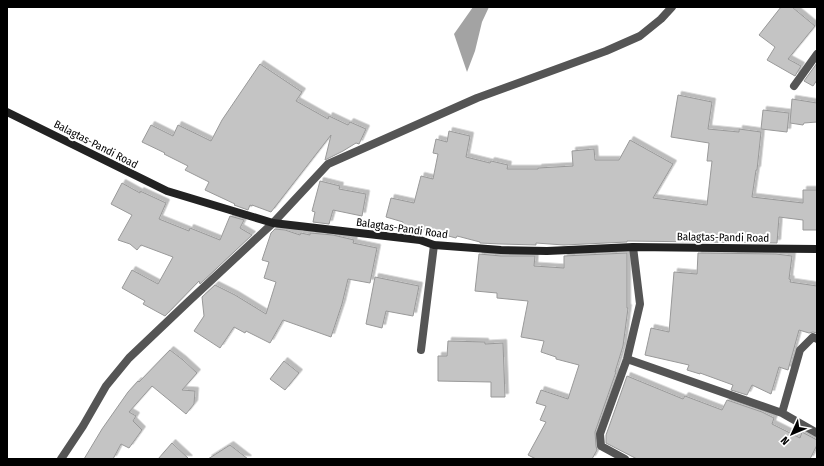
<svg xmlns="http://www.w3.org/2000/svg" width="824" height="466" viewBox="0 0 824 466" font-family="'Fira Sans Condensed',sans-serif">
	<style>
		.water { fill: #a3a3a3 }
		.building { fill: #c4c4c4; stroke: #999; filter: url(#shadow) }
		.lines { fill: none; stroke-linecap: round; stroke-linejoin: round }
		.service { stroke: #555; stroke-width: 8 }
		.minor { stroke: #555; stroke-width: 8 }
		.tertiary { stroke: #555; stroke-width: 8 }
		.secondary { stroke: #222; stroke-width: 8 }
		.labels { text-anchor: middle; stroke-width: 4; stroke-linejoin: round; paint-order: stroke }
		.street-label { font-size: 11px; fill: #000; stroke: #fff }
	</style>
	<defs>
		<filter id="shadow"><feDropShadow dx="3.5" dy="-3.5" stdDeviation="0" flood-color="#0004"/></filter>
	</defs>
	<rect width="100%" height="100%" fill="#fff"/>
	<path class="water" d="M473 7H489L482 22 475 51 467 72 454 34Z"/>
	<path class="building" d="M781 7H792L815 26 788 59 801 66 795 76 767 60 775 47 759 35Z
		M817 63V80L813 86 804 81Z
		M260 64 302 92 296 101 328 119 329 116 348 125 350 122 366 129 359 144 356 143 343 151 325 160 331 135 271 212 252 205V206L250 205 248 210 234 205 235 204 205 190 209 182 185 170 188 166 164 154 165 153 142 142 151 125 173 136 178 125 211 141 222 120Z
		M678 95 712 102 708 129 739 132V129L761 132 757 170H756L752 197 803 203V190H817V230H803V220L779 217 777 243 627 241V242L564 245 536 243V245L501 244 480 243V242L457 236 456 238 422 229 420 235 401 231 403 222 386 217 391 198 414 203 421 176 433 179 438 154 433 153 436 139 447 142 449 131 470 136 466 157 490 163 491 161 508 165 507 169H538V168L573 166 572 151 594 149 595 160H619L630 140 673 164 653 198 707 205 712 161H707L709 143 671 137Z
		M792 99 817 103V122L804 123 803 125 790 123Z
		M763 110 789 113 787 132 761 129Z
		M320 181 340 186 339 189 366 194 362 216 333 210 329 224 313 222 315 212 312 211Z
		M122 183 140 193V191L166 203 159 219 189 231 190 228 220 240 230 216 244 220 240 228 252 235 200 284 199 281 165 316 143 304 145 301 122 288 132 270 158 284 173 257 141 245 137 250 130 244 118 240 132 215 111 204Z
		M275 229 285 230 300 235 301 233 310 235V233L333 235 354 240 353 243 377 248 370 283 348 279 342 304 331 337 283 320 270 343 246 331 245 333 234 327 220 348 194 331 204 316 202 297 215 285 235 295 266 314 276 282 264 278 269 262 262 260 271 233Z
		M627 253V308H628L623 346 615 372H616L595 432 596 446 597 450 592 459H536L528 455 546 422 540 420 546 406 536 403 541 390 568 399 579 365 556 359V357L541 352 544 341 521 337 528 301 497 298V293L475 291 479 254 501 256H535L534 266 564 268V256Z
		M698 253 776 254 792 256 789 279 791 280 790 282 817 286V333L813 332 809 333 799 330 788 370 779 367 771 394 752 385 747 395 731 390 733 385 700 373V374L687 370 689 365 645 355 651 328 669 332 674 272 697 274Z
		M375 277 419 286 413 316 386 311 382 328 366 324Z
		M448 341 485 342V344L503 343 505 397H491V382L438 381V356H447Z
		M170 350 183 360 197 373 182 390 195 391 194 404 186 414 152 386 129 412 136 416 133 421 142 430 129 448 121 444 113 459H84L102 429 128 392 138 381 139 382Z
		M284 361 299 373 285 390 270 379Z
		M627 376 683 399 685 396 722 410 727 400 762 412 774 418 772 424 800 438 802 432 817 440V445L810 459H637L606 443V435Z
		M172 443 189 459H158Z
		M230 445 248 459H208Z"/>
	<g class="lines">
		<path class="service" d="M421 350 434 245"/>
		<path class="minor" d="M794 86 817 54
			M627 359 782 413 817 433
			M782 413 800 350 813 337 817 339
			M625 459 601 446 600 434 627 359 640 304 633 247"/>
		<path class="tertiary" d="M61 459 83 426 106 386 129 358 189 301 273 223 328 164 477 98 606 51 640 36 661 19 672 7"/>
		<path class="secondary" d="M7 112 167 191 273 223 420 240 434 245 501 250 547 251 633 247 817 249"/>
	</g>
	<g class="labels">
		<g class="street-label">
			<text transform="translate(96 144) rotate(27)" y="4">Balagtas-Pandi Road</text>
			<text transform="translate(402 228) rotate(8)" y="4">Balagtas-Pandi Road</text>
			<text transform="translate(723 237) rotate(1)" y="4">Balagtas-Pandi Road</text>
		</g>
	</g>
	<rect width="824" height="466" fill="none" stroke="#000000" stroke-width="16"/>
	<g transform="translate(792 434) rotate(226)" stroke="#ffffff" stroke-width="3" paint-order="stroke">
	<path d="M0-3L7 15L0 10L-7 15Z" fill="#000000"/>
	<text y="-6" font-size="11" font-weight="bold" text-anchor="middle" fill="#000000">N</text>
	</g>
</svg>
